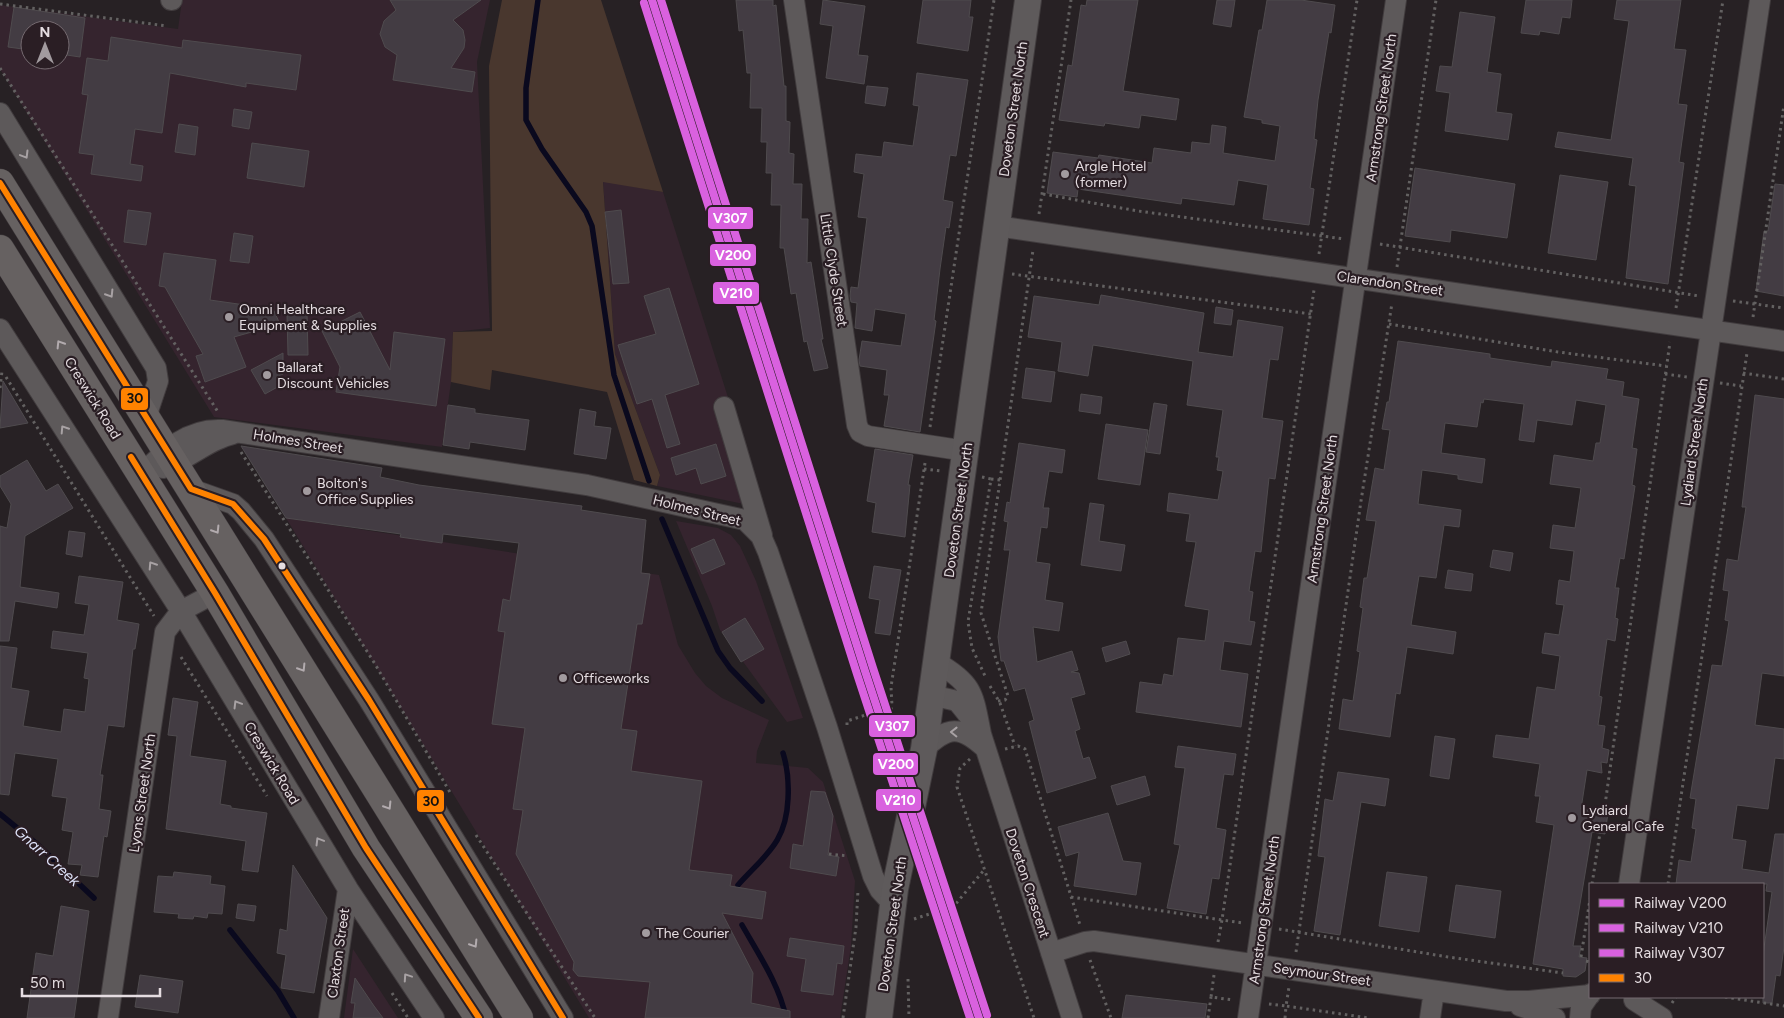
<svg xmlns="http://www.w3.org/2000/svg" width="1784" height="1018" viewBox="0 0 1784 1018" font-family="Figtree,sans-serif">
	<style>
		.built { fill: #35242e; fill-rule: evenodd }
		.green { fill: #49372e }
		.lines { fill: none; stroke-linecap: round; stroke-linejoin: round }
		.stream { stroke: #0a091e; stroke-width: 5.5 }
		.building { fill: #433c43; stroke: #4f4b4e }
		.minor-casing { stroke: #413c3e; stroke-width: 22 }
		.major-casing { stroke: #413c3e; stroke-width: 28 }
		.highway-casing { stroke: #413c3e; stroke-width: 29 }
		.path { stroke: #636161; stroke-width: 3; stroke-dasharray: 2.5 4; stroke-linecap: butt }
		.minor { stroke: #5d595a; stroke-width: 20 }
		.major { stroke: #5e5a5b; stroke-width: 26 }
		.highway { stroke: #666161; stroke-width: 28 }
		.bus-1-casing { stroke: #2a1e24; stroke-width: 10 }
		.bus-1 { stroke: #ff8200; stroke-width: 6 }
		.rail-1-casing { stroke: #2a1e24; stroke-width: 11 }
		.rail-2-casing { stroke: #2a1e24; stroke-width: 11 }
		.rail-3-casing { stroke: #2a1e24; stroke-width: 11 }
		.rail-1 { stroke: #d961df; stroke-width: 8 }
		.rail-2 { stroke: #d961df; stroke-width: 8 }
		.rail-3 { stroke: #d961df; stroke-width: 8 }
		.oneway { stroke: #a8a2a4 }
		.oneway2 { stroke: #b2abae }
		.poi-dot { fill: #a29b9f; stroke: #2a1e24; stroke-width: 2 }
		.bus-dot { fill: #e5dde1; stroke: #2a1e24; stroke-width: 2 }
		.labels { text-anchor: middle; stroke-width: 4.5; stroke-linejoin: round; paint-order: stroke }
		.street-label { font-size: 14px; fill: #e5dde1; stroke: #2a1e24 }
		.poi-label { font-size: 14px; fill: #e5dde1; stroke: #2a1e24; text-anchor: start }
		.water-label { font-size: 15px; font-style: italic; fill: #dee3f9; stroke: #2a1e24 }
		.line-badge { stroke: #2a1e24; stroke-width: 2 }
		.badge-label { font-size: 14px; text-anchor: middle; font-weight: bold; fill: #fff }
		.pale-badge-label { font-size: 14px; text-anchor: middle; font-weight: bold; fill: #111 }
	</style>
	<rect width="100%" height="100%" fill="#272124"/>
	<path class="built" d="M182 0H490L477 62 490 328 453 332 451 382 442 447 214 417 0 69V5L178 29ZM30 30H60V60H30Z
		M603 181 663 192 763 508 657 486 660 475 615 354Z
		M286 518 659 575 678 645 695 673 706 686 722 698 769 720 757 751 756 763 808 768 823 782 855 881 851 946 840 1018H589Z
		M676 521 718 528 731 535 740 546 756 581 803 718 787 722 720 630 712 606Z
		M353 949 398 1018H344Z"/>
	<path class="green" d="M502 0H601L663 192 603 182 615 354 660 475 657 486 634 480 607 392 492 370 490 390 451 382 453 332 492 331 489 66Z"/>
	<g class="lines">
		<path class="stream" d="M538 0 526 88V120L542 149 586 212 592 226 614 375 649 481
			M662 519 718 651 730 668 762 701
			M0 814 38 845 94 898
			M738 885C766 854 786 843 788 799 789 782 788 769 783 753
			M742 925C758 953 780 986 786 1018
			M230 930 278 991 294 1018"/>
	</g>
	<path class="building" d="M390 0H481L453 20 463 30 465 40 464 48 451 68 475 72 472 92 393 80 397 55 385 47 380 34 384 21 396 10Z
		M736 0H773V6L776 5 784 86H786V121L790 122 789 153 794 154 793 184H802L801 219H808L807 263 811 262 823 339H821L828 368 814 371 807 341 804 342 796 293 791 294 784 248H780L781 205H771L772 173H766L767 142H761L762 108H750L751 73H747L743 30 739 31Z
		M823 0 865 6 858 55 868 56 864 84 826 78 833 26 820 24Z
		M923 0H971L969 17H973L968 51 917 43Z
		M1087 0H1138L1123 91 1179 99 1176 120 1141 115 1139 128 1105 123 1104 126 1059 120 1068 65 1072 66 1081 5 1086 6Z
		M1217 0H1235L1231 27 1213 24Z
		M1267 0H1301L1335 5 1331 33 1329 32 1318 100 1314 139 1317 140 1310 188 1314 189 1309 225 1263 219 1268 185 1238 180 1234 205 1182 198 1181 204 1078 189 1077 197 1047 193 1053 152 1098 158 1099 155 1152 163 1154 148 1191 153 1192 142 1210 144 1212 125 1226 127 1223 153 1275 161 1280 126 1262 123V120L1244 117 1259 30H1262Z
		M1526 0H1572L1570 18 1562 17 1559 34 1540 31 1539 35 1521 33Z
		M1617 0H1681L1674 49 1686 50 1678 104 1687 105 1679 162 1684 163 1668 284 1626 278 1636 186 1629 185 1633 158 1555 147 1558 132 1611 140 1629 21 1614 19Z
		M14 7 85 18 80 57 60 54V30H30V50L8 47Z
		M1460 12 1495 17 1487 72 1501 74 1496 112 1512 114 1508 140 1445 131 1450 93 1436 91 1440 66 1452 67Z
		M111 37 182 48 183 40 301 55 296 90 246 83V87L170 73 162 133 135 129 130 164 143 166 141 181 91 174 94 155 79 153 88 95 82 94 87 58 108 61Z
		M917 73 968 80 956 156 950 155 943 200 953 202 949 228 946 227 940 269 934 320 936 321 920 432 884 426 889 395H884L887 370 860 366 859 360 862 341 901 346 906 314 875 309 872 331 855 328 857 303 851 302 850 296 851 287 858 288 867 218 858 217 864 174 854 172 856 154 882 157 884 142 913 146 919 106 913 105Z
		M867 86 888 88 885 106 865 103Z
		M234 109 252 112 249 129 232 126Z
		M179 124 198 127 195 155 175 152Z
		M252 143 309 151 304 187 247 178Z
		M1415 168 1515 184 1507 238 1451 230 1450 242 1405 236Z
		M1560 175 1608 182 1596 260 1548 253Z
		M1775 184 1784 185V296L1756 291 1764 231H1768Z
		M128 210 151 213 146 245 124 242Z
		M621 210 629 283 613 284 605 212Z
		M234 233 253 236 249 263 230 261Z
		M164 253 216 260 210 300 273 309 280 324 234 337 246 367 205 382 196 356 203 354 165 287 159 286Z
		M669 288 699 384 665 395 680 444 667 448 652 399 637 404 618 345 656 334 644 296Z
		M1101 295 1204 313 1198 352 1233 357 1238 320 1283 327 1278 360 1270 359 1262 418 1283 421 1275 479 1269 478 1261 552 1255 551 1249 591 1253 592 1249 621 1255 622 1251 645 1224 641 1220 670 1248 674 1241 727 1136 712 1140 682 1162 685 1164 674 1173 676 1178 638 1205 641 1209 610 1185 606 1196 542 1186 541 1190 514 1167 511 1169 493 1218 500 1223 471 1217 470 1219 457H1216L1223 410 1187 405 1193 361 1093 345 1088 376 1058 371 1062 342 1028 337 1034 296 1099 305Z
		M1216 307 1233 310 1231 325 1214 323Z
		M360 312 390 370 394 332 445 339 436 406 336 392 340 367 322 331Z
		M307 313 308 355H288L287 314Z
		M1398 341 1490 354V358L1551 367 1552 361 1608 369 1606 379 1624 382 1622 396 1639 399 1632 448 1637 449 1632 485 1635 486 1624 559 1620 558 1615 588H1619L1615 618 1618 619 1615 641 1607 639 1599 696 1602 697 1598 725 1605 726 1602 748 1609 750 1607 763 1601 762 1602 773 1587 770 1581 809 1608 813 1605 834 1592 832 1573 946H1581L1579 957 1587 958 1585 971 1576 977 1563 976V969L1533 964 1554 825 1536 822 1540 796H1535L1540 764 1493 757 1496 735 1529 739 1537 687 1555 690 1560 656 1542 653 1545 633 1559 635 1564 605 1556 604 1559 580 1570 582 1574 551 1550 548 1553 525 1575 528 1581 488 1550 484 1554 455 1593 461 1596 443H1600L1606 405 1576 400 1572 425 1537 420 1534 442 1519 440 1524 404 1484 399 1483 403 1481 402 1477 427 1445 423 1441 453 1485 459 1482 483 1458 479V475L1422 470 1418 504 1461 510 1459 527 1444 525 1436 578 1419 576 1411 625 1456 632 1453 654 1407 647 1400 694 1396 693 1390 737 1339 729 1343 699 1353 701 1360 652 1357 651 1363 608 1360 607 1364 578H1367L1376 521 1366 520 1375 468 1384 470 1390 430 1382 429 1387 402H1389Z
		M283 353V374L276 377 281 385 265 394 251 370Z
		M1026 368 1055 372 1051 402 1022 398Z
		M3 381 28 423 0 428Z
		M1081 394 1102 397 1100 414 1079 411Z
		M1755 395 1784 399V676L1762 673 1755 725 1784 729V759L1775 758 1768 809 1737 805 1732 839 1746 841 1742 869 1769 873 1775 834H1784V947L1780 976 1776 975 1772 1003H1763V955L1772 892 1766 891 1767 884H1676L1679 860 1691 862 1696 829 1692 828 1696 799 1690 798 1712 665 1722 666 1729 621 1725 620 1729 591 1723 590 1727 559 1738 561 1746 507H1742Z
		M1154 403 1167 405 1160 454 1146 452Z
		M448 405 475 409V413L529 420 525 450 470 442 469 449 443 445Z
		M580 409 596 412 594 426 611 428 606 459 574 454Z
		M1106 424 1148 430 1140 485 1098 479Z
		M1019 443 1065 450 1062 473 1049 471 1043 508H1049L1047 528 1041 527 1036 562 1050 564 1045 600 1063 603 1059 631 1033 627 1037 662 1072 651 1078 670 1071 672 1079 673 1085 694 1071 698 1080 729 1075 731 1083 759 1089 757 1096 778 1047 793 1029 722 1034 720 1025 688 1014 691 1004 661H1001L998 637 1010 550H1004L1008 522 1004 521 1007 502 1010 503Z
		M716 444 726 476 701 484 696 468 676 475 671 458Z
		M241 446 382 468 380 477 419 485 582 506 581 510 646 520 641 573 650 574 642 624H637L621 729 637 731 631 771 702 781 689 870 732 875 730 886 766 892 762 919 722 913 753 973 751 1003 790 1011V1018H645L650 982 578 976 573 970 574 962 516 854 523 810 513 809 525 728 492 724 505 632 498 631 503 599 510 601 519 543 443 534 442 543 400 537 401 534 286 518Z
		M875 449 913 455 908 485H910L905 537 872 532 876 503 867 501Z
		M27 460 46 491 58 484 73 508 25 536 20 587 59 593 57 608 15 601 9 641H0V526L7 528 11 504 0 486V476Z
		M1090 503 1104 505 1099 541 1125 545 1121 571 1081 565Z
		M69 531 85 533 82 557 66 554Z
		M714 539 725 564 702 574 691 549Z
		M1493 550 1513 553 1510 571 1490 567Z
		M874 566 901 570 890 635 875 633 880 600 869 598Z
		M1448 570 1473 574 1471 591 1445 588Z
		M79 576 123 582 117 620 139 624 135 649H133L124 727 108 725 100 775H103L99 809 111 811 107 837 104 836 98 877 80 875 82 865 68 864 73 832 62 830 67 798 52 796 58 759 15 753 9 795 0 794V646L17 648 11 688 29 691 23 726 61 732 64 709 85 712 89 679 84 678 88 653 51 648 53 631 84 635 89 605 75 603Z
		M745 618 764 649 741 662 722 632Z
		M1126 641 1130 654 1106 662 1102 648Z
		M173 698 198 702 190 756 226 761 220 804 231 806V808L267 813 258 872 242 870 246 841 166 829 177 736 168 735Z
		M1435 736 1455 739 1449 779 1430 776Z
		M1178 746 1236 754 1233 775 1224 774 1216 828 1226 830 1219 879 1212 878 1206 914 1167 908 1180 845 1174 844 1185 768 1175 767Z
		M1338 772 1389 779 1385 806 1361 802 1340 935 1314 931 1325 857 1318 856 1325 799 1333 801Z
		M1145 776 1150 795 1117 805 1111 786Z
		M811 791 825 792 833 816 828 855 839 857 836 876 790 868 793 844 803 846Z
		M1108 813 1123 861 1141 863 1136 895 1074 886 1079 852 1066 856 1058 827Z
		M293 865 327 918 314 993 281 988 286 955 277 953 280 929 287 931Z
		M174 872 211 876 210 884 225 886 222 914 208 913 207 918 194 916 193 919 178 918 179 914 154 912 158 876 173 877Z
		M1387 872 1427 877 1419 932 1379 926Z
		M1456 885 1501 891 1495 938 1449 931Z
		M238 904 256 906 254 921 236 918Z
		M61 906 89 911 74 1018H27L36 953 53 956Z
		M790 938 844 946 842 964 837 963 833 995 801 991 806 959 787 956Z
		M140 975 183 981 178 1013 135 1007Z
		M355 978 374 1006 383 1018H353L355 1003H351Z
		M1126 995 1207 1004 1205 1018H1122Z"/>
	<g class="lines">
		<g class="minor-casing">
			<path id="minor" d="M171 0H172
				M794 0 857 425 860 432 868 436 966 451
				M0 113 156 368 158 381 146 417
				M996 226 1784 341
				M0 329 181 611 348 889 434 1018
				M724 407 762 535
				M163 468C188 460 207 440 233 434
				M142 474C165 451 187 428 222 430L587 485 745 520 761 536 768 552 827 727 873 876 880 890 892 903
				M191 489 233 504 241 511 264 539 369 700 563 1018
				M936 662C974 684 973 694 981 734L1072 1018
				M931 695 957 701 977 726
				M924 749C948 726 960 725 985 748
				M1629 884 1760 0
				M1051 953 1085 942 1094 941 1506 1001H1529L1590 995
				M1634 1000 1662 1018
				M1520 1006 1555 1018
				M108 1018 165 632 181 611 215 593
				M329 1018 348 889
				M1248 1018 1396 0
				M1430 1018 1434 991
				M1580 1018 1581 1007 1590 994"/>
		</g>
		<g class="major-casing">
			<path id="major" d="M879 1018 895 889 924 749 1028 0"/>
		</g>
		<g class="highway-casing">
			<path id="highway" d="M0 183 519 1018
				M0 249 215 593 366 848 479 1018"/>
		</g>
		<path class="path" d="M0 4 167 26
			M0 68 218 412
			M1043 194 1138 211 1344 239
			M1039 214 1071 0
			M1380 244 1699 296
			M1319 254 1357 0
			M1397 267 1436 0
			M1012 274 1311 314
			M1733 301 1784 308
			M1676 308 1723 0
			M1753 317 1784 105
			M1389 324 1558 352 1666 366
			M1743 373 1784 379
			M1665 374 1687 377
			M6 377 154 616
			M1720 383 1741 386
			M0 388 2 371
			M930 427 994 0
			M241 452 375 664 451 794
			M924 469 941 471
			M982 477 991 479 968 622 972 648 986 678
			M991 479 1001 480
			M181 657 267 796
			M990 686 1000 703 1015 746
			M998 701 1005 700 1008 696 981 613 1033 250
			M847 725V721L884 709 890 712 892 706 891 687 925 463
			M1005 749 1018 746 1025 749 1080 925
			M970 759 960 768 957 787 1034 1018
			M1604 812 1670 342
			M476 835 595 1018
			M829 854 848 856
			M1592 884 1600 833
			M1668 884 1747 353
			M1071 897 1222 920 1314 290
			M914 919 954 906 984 870
			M1279 929 1448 957 1563 973
			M1218 942 1222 920 1243 923
			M1296 952 1361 501 1392 303
			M1581 957 1590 899
			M1090 960 1111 1018
			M1586 961 1590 962
			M1214 975 1211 997 1233 1000
			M908 979 909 1018
			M392 993 408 1018
			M1725 997 1784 1006
			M1672 1003 1676 997
			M1269 1004 1286 1006 1289 987
			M843 1018 856 927 858 890
			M1208 1018 1211 997
			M1285 1018 1286 1006 1369 1018"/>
		<use href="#minor" class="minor"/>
		<use href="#major" class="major"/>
		<use href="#highway" class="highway"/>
		<g class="bus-1-casing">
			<path id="bus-1" d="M0 183 191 489 233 504 264 539 369 700 563 1018
				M131 457 215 593 366 848 479 1018"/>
		</g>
		<use href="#bus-1" class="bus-1"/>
		<g class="rail-1-casing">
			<path id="rail-1" d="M652 0 865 671 979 1018"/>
		</g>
		<g class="rail-2-casing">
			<path id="rail-2" d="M644 3 857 674 970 1018"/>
		</g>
		<g class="rail-3-casing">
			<path id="rail-3" d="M661 0 873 668 987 1015"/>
		</g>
		<use href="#rail-1" class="rail-1"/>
		<use href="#rail-2" class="rail-2"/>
		<use href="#rail-3" class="rail-3"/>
	</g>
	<defs><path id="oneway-chevron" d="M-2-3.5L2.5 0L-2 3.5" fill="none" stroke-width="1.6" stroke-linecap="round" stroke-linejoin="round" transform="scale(1.25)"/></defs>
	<g class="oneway">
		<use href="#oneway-chevron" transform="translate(25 155) rotate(59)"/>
		<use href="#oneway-chevron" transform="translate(110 294) rotate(58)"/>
		<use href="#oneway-chevron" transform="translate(64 429) rotate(-123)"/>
		<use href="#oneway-chevron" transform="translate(152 565) rotate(-123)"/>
		<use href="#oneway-chevron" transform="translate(237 704) rotate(-121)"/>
		<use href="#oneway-chevron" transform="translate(954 732) rotate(-179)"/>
		<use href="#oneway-chevron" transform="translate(319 841) rotate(-121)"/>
		<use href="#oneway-chevron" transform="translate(407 977) rotate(-124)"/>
	</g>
	<g class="oneway2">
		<use href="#oneway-chevron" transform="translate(60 344) rotate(-122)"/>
		<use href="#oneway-chevron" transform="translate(216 530) rotate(58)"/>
		<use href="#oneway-chevron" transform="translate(302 668) rotate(58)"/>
		<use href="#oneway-chevron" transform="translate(388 806) rotate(58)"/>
		<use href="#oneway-chevron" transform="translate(474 944) rotate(58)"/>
	</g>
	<g class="poi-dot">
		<circle cx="1065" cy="174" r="5"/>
		<circle cx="229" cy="317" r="5"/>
		<circle cx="267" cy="375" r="5"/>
		<circle cx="307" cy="491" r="5"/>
		<circle cx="563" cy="678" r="5"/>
		<circle cx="1572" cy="818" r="5"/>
		<circle cx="646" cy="933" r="5"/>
	</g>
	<circle class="bus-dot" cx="282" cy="566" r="4.5"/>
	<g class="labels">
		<g class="street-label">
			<text transform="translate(1381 108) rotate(-82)" y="5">Armstrong Street North</text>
			<text transform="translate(1013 109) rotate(-82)" y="5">Doveton Street North</text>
			<text transform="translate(834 270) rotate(81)" y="5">Little Clyde Street</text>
			<text transform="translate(1390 283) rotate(8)" y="5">Clarendon Street</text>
			<text transform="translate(93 398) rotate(58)" y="5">Creswick Road</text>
			<text transform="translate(298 441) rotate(9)" y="5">Holmes Street</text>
			<text transform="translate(1694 442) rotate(-82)" y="5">Lydiard Street North</text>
			<text transform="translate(1322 509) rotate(-82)" y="5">Armstrong Street North</text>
			<text transform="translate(697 510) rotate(14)" y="5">Holmes Street</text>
			<text transform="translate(958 510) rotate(-82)" y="5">Doveton Street North</text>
			<text transform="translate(272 763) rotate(59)" y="5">Creswick Road</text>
			<text transform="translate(142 793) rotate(-82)" y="5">Lyons Street North</text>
			<text transform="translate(1028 883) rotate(72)" y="5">Doveton Crescent</text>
			<text transform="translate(1264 910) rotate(-82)" y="5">Armstrong Street North</text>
			<text transform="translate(892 924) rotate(-82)" y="5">Doveton Street North</text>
			<text transform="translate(338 953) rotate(-82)" y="5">Claxton Street</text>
			<text transform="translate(1322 974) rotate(8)" y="5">Seymour Street</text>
		</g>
		<g class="poi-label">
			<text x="1075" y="171">Argle Hotel<tspan x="1075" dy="16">(former)</tspan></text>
			<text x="239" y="314">Omni Healthcare<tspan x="239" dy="16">Equipment &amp; Supplies</tspan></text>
			<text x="277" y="372">Ballarat<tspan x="277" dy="16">Discount Vehicles</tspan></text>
			<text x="317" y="488">Bolton's<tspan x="317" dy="16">Office Supplies</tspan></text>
			<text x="573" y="683">Officeworks</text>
			<text x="1582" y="815">Lydiard<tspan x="1582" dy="16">General Cafe</tspan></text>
			<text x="656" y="938">The Courier</text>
		</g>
		<g class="water-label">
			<text transform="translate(47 856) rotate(42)" y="5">Gnarr Creek</text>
		</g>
	</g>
	<g class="line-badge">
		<rect x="707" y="206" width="47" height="24" rx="5" fill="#d961df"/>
		<rect x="709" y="243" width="48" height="24" rx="5" fill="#d961df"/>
		<rect x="712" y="281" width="48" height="24" rx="5" fill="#d961df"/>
		<rect x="120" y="387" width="29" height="24" rx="5" fill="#ff8200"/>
		<rect x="868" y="714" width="48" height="24" rx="5" fill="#d961df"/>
		<rect x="872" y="752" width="47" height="24" rx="5" fill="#d961df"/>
		<rect x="875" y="788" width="47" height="24" rx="5" fill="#d961df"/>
		<rect x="416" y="789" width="29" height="24" rx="5" fill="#ff8200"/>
	</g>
	<g class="badge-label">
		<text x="730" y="223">V307</text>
		<text x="733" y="260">V200</text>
		<text x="736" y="298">V210</text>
		<text x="892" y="731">V307</text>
		<text x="896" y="769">V200</text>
		<text x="899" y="805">V210</text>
	</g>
	<g class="pale-badge-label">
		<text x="135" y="403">30</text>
		<text x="431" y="806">30</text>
	</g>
	<rect x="1589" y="883" width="175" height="115" fill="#2a1e24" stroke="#756a70"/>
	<rect x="1599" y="899" width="25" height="8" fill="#d961df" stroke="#756a70"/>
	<text x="1634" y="908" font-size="15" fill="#e5dde1">Railway V200</text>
	<rect x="1599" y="924" width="25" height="8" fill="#d961df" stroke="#756a70"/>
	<text x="1634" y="933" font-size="15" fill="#e5dde1">Railway V210</text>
	<rect x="1599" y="949" width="25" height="8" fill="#d961df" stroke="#756a70"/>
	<text x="1634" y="958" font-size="15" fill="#e5dde1">Railway V307</text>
	<rect x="1599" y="974" width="25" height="8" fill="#ff8200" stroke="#756a70"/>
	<text x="1634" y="983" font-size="15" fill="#e5dde1">30</text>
	<g transform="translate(45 45)"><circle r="24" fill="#2a1e24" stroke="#756a70"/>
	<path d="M0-4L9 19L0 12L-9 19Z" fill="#a29b9f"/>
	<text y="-8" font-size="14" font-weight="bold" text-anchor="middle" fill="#e5dde1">N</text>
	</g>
	<path d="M22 988v8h138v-8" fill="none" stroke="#e5dde1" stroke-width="2.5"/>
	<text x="30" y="988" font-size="15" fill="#e5dde1" stroke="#2a1e24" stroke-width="4" paint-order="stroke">50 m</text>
</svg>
